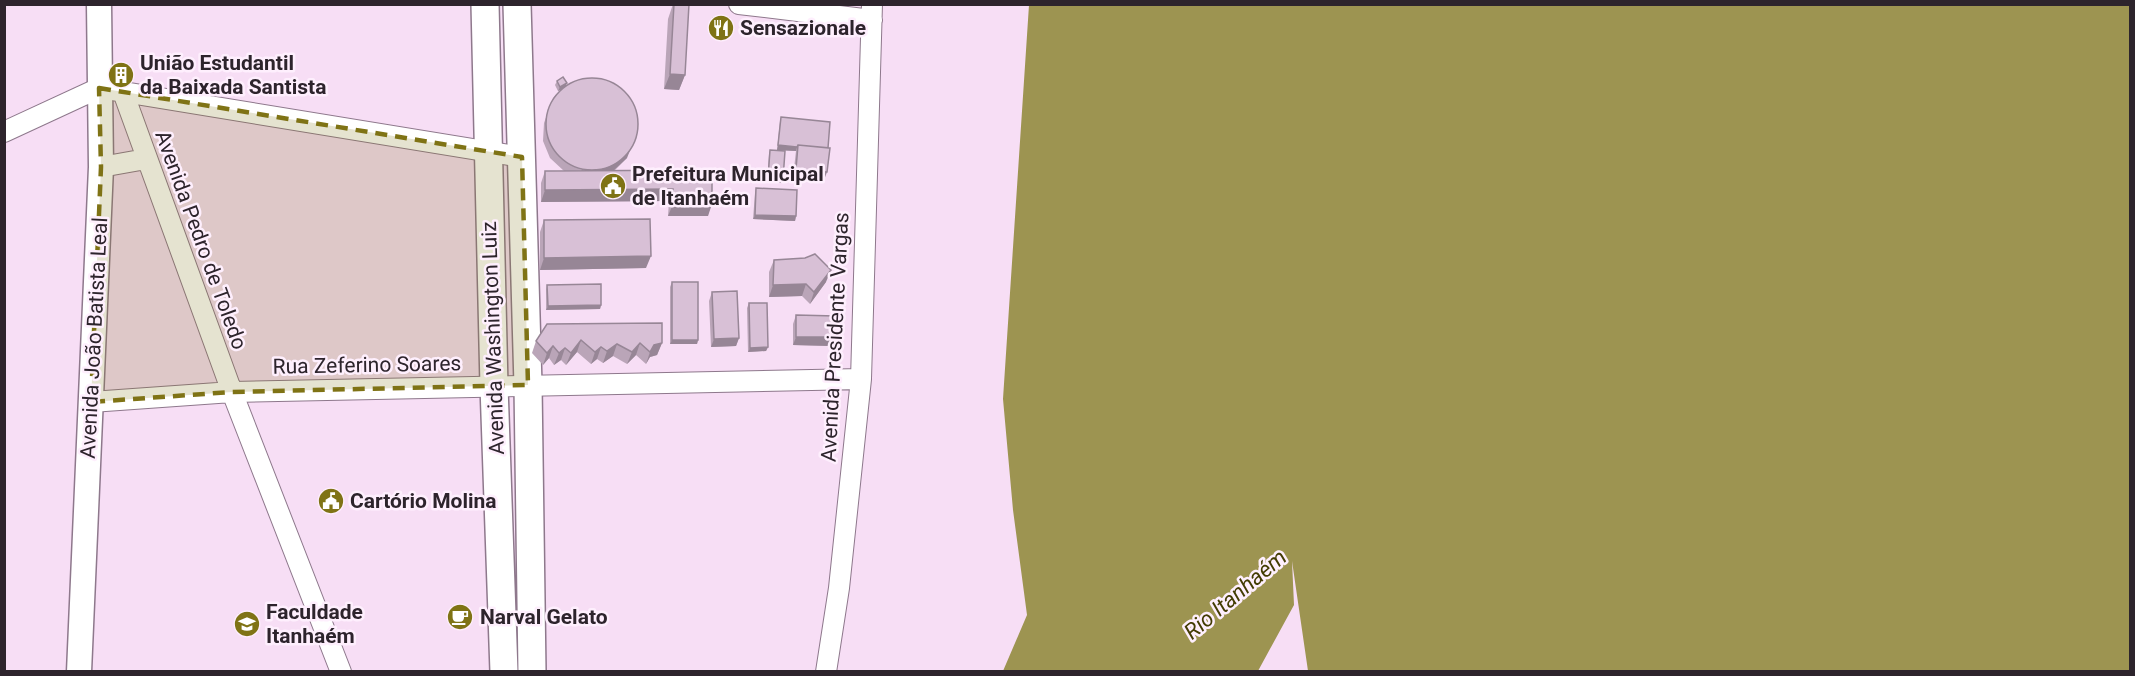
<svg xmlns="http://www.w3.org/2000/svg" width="2135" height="676" viewBox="0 0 2135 676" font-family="Roboto,sans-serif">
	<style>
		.water { fill: #9d9451 }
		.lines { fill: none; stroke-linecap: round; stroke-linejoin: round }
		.minor-casing { stroke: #8e788c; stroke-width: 22 }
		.tertiary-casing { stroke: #8e788c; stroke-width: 27 }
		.secondary-casing { stroke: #8e788c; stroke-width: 30 }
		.minor { stroke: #fff; stroke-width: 20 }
		.tertiary { stroke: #fff; stroke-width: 24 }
		.secondary { stroke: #fff; stroke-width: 27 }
		.wall { fill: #baa5b8 }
		.shaded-wall { fill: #978696 }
		.building { fill: #d8c0d6; stroke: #978696; stroke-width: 1.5 }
		.marked { fill: #7f7315; fill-opacity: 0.2; stroke: #7f7315; stroke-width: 4.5; stroke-dasharray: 12 8; stroke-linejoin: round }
		.labels { text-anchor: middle; stroke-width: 5; stroke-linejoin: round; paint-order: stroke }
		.poi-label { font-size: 21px; font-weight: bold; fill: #2d242c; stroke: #feeffd; text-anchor: start }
		.street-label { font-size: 21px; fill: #2d242c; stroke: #feeffd }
		.water-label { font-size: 22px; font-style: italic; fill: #433c03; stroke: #feeffd }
	</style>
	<rect width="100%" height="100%" fill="#f7def5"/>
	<path class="water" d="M1029 5H2130V671H1308L1292 561 1294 605 1258 671H1003L1027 615 1013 510 1003 399Z"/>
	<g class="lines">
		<g class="minor-casing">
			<path id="minor" d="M739 4 872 20
				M123 92 232 392 341 672
				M4 132 99 88 522 157
				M101 167 146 159
				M91 402 232 392 861 379
				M826 672 839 588 861 379 872 4"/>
		</g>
		<g class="tertiary-casing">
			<path id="tertiary" d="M79 672 101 167 99 4"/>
		</g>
		<g class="secondary-casing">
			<path id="secondary" d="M485 4 494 386 504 672
				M517 4 528 385 532 672"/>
		</g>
		<use href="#minor" class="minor"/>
		<use href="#tertiary" class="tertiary"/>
		<use href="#secondary" class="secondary"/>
	</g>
	<path class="wall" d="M673 4 685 75 679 90 664 89 668 19Z
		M117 67 126 80 118 79 115 71Z
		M557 81 566 85 627 158 614 171 712 170 708 216H668L669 201 541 202V183L545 171H564L550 158 543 141 544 123 553 98 562 89 558 91 555 85Z
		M781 117 824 180 793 177 796 151 777 150 780 121Z
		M770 150 783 179 782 183 767 182 769 154Z
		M756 188 796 216 795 221 753 219 755 193Z
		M544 220 646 268 540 270V232Z
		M774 260 826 282 810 304 802 296 769 297V272Z
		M672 282 698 340 697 344H670V287Z
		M547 285 601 305 600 309 546 310V289Z
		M712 292 739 338 736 346 711 347 709 301Z
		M749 303 768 347 766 351 748 352 747 308Z
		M796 315 831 346 793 345V324Z
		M547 324 662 343 657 355 650 357 646 364 636 355 627 364 613 356 603 363 597 359 591 364 577 352 566 365 561 360 554 365 549 358 543 365 532 353 536 341Z"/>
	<path class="shaded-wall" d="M670 74 685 75 679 90 664 89Z
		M119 75 128 76 126 80 118 79Z
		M567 83 565 88 558 91 560 87Z
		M637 133 627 158 614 170 579 177 582 169Z
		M778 145 797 147 796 151 777 150Z
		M796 169 827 172 824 180 793 177Z
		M768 178 783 179 782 183 767 182Z
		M673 189 669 201 541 202 545 190Z
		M673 204H712L708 216H668Z
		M755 215 796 216 795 221 753 219Z
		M651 256 646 268 540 270 544 258Z
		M831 270 826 282 810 304 814 292Z
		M806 284 802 296 769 297 773 285Z
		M601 305 600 309 546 310 548 306Z
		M796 337H834L831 346 793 345Z
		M739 338 736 346 711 347 714 339Z
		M581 340 577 352 566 365 571 353Z
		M672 340H698L697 344H670Z
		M640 343 636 355 627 364 632 352Z
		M662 343 657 355 650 357 646 364 650 352 654 345Z
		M617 344 613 356 603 363 607 351Z
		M553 346 549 358 543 365 547 353Z
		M601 347 597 359 591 364 595 352Z
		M768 347 766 351 748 352 750 348Z
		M565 348 561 360 554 365 559 353Z"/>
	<path class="building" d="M674 4H689L685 75 670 74Z
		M117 67H126L128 76 119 75Z
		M563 77 567 83 560 87 557 81Z
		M546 124a46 46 0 1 1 92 0a46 46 0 1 1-92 0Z
		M781 117 830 122 828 148 798 145 797 147 778 145Z
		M798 145 830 148 827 172 796 169Z
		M770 150 785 151 783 179 768 178Z
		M712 170V204H673V189L545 190V171Z
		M756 188 797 190 796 216 755 215Z
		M650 219 651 256 544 258V220Z
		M815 254 831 270 814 292 806 284 773 285 774 260 805 258Z
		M672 282H698V340H672Z
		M601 284V305L548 306 547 285Z
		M737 291 739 338 714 339 712 292Z
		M749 303H767L768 347 750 348Z
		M796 315 835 316 834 337H796Z
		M662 323V343L654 345 650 352 640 343 632 352 617 344 607 351 601 347 595 352 581 340 571 353 565 348 559 353 553 346 547 353 536 341 547 324Z"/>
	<path class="marked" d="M99 88 522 157 528 385 232 392 91 402 101 167Z"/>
	<defs>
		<g id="restaurant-disc" transform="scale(1.35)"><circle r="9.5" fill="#7f7315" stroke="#feeffd"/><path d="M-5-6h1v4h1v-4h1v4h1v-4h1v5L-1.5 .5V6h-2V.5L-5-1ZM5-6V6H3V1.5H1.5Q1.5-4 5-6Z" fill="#fff"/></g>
		<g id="building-disc" transform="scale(1.35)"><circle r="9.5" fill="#7f7315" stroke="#feeffd"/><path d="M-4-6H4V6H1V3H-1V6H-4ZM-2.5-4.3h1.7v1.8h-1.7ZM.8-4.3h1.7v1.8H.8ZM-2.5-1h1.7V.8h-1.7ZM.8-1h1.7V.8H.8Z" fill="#fff"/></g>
		<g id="civic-disc" transform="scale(1.35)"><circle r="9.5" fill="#7f7315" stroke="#feeffd"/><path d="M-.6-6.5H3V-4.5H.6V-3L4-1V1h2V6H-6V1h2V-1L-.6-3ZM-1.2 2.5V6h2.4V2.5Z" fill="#fff"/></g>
		<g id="cafe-disc" transform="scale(1.35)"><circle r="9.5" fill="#7f7315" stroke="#feeffd"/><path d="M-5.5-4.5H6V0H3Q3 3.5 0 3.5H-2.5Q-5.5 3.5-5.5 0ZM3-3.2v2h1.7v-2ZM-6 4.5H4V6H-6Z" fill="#fff"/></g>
		<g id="university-disc" transform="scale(1.35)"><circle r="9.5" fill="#7f7315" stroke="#feeffd"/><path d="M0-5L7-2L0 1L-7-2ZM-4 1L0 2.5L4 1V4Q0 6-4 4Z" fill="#fff"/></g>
	</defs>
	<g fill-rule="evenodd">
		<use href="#restaurant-disc" x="721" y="28"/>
		<use href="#building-disc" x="121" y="75"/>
		<use href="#civic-disc" x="613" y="186"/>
		<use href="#civic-disc" x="331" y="501"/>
		<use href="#cafe-disc" x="460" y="617"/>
		<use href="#university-disc" x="247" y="624"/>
	</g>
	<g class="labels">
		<g class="poi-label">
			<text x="740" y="35">Sensazionale</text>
			<text x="140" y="70">União Estudantil<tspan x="140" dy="24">da Baixada Santista</tspan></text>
			<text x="632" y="181">Prefeitura Municipal<tspan x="632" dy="24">de Itanhaém</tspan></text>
			<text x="350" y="508">Cartório Molina</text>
			<text x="266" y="619">Faculdade<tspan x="266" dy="24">Itanhaém</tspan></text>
			<text x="480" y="624">Narval Gelato</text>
		</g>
		<g class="street-label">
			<text transform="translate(201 240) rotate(70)" y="7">Avenida Pedro de Toledo</text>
			<text transform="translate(835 337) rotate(-87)" y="7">Avenida Presidente Vargas</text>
			<text transform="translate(94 338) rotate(-87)" y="7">Avenida João Batista Leal</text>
			<text transform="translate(493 338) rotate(-92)" y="7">Avenida Washington Luiz</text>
			<text transform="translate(367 365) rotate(-1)" y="7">Rua Zeferino Soares</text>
		</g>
		<g class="water-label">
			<text transform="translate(1235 594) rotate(-40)" y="8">Rio Itanhaém</text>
		</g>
	</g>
	<rect width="2135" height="676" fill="none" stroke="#2d242c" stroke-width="12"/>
</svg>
